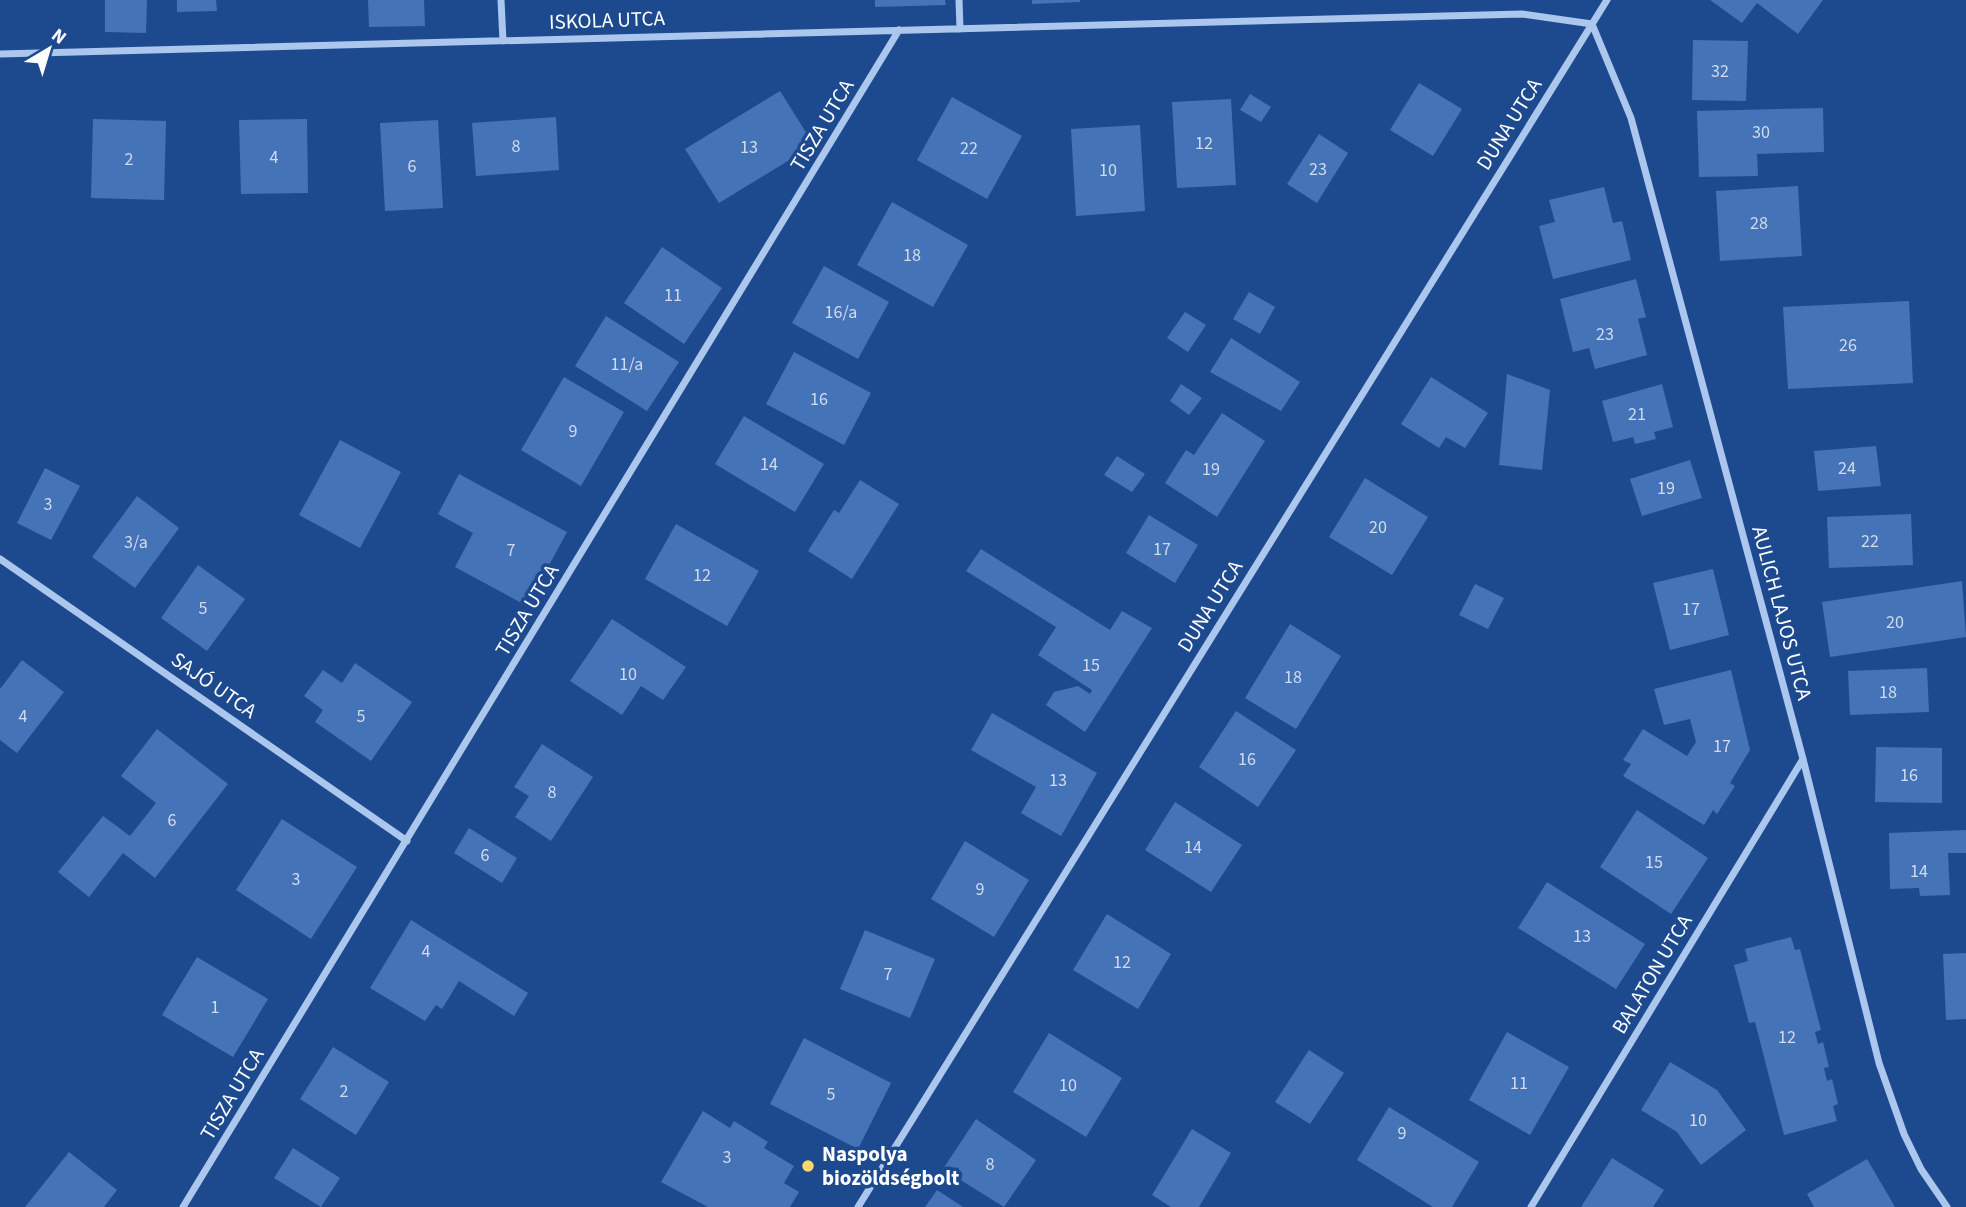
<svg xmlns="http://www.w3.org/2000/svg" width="1966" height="1207" viewBox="0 0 1966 1207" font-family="'Source Sans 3',sans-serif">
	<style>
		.building { fill: #4573b7 }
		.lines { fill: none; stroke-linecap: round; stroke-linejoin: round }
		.minor { stroke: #acc7ee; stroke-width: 7 }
		.poi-dot { fill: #fdd96a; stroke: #1d4a8f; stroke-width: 2.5 }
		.labels { text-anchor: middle; stroke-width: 7; stroke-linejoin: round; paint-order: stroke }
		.number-label { font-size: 18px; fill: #d0dced }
		.street-label { font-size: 21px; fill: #fff; stroke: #1d4a8f }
		.poi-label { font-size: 21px; font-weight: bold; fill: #fff; stroke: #1d4a8f; text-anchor: start }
	</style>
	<rect width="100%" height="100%" fill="#1d4a8f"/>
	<path class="building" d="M105 0H147L146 33 105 32Z
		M177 0H216L217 11 177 12Z
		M368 0H424L425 26 369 27Z
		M875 0H945L946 5 875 7Z
		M1032 0H1080V2L1032 4Z
		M1710 0H1823L1798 34 1757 3 1742 23Z
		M1693 40 1748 41 1746 101 1692 100Z
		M1419 83 1462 109 1433 156 1390 130Z
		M780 91 814 145 719 203 685 149Z
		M1250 94 1271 107 1261 122 1240 110Z
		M952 97 1022 136 987 199 917 160Z
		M1231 99 1236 185 1177 188 1172 102Z
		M1823 108 1824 152 1757 154 1758 176 1699 177 1697 111Z
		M556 117 559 170 476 176 472 123Z
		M93 119 166 121 164 200 91 198Z
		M307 119 308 193 241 194 239 120Z
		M438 120 443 208 385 211 380 123Z
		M1140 125 1145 211 1076 216 1071 129Z
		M1319 134 1348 153 1317 203 1287 184Z
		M1798 186 1802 256 1720 261 1716 191Z
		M1604 187 1613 223 1622 221 1631 260 1553 279 1539 226 1555 222 1549 200Z
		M892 202 968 245 933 307 857 265Z
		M662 247 722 288 684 344 624 303Z
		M824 266 889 302 858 359 792 323Z
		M1636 279 1646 317 1638 319 1647 355 1595 369 1589 348 1573 352 1560 299Z
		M1249 292 1275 307 1260 334 1233 319Z
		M1909 301 1913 383 1788 389 1783 307Z
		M1185 312 1206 325 1188 352 1167 338Z
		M606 316 679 362 647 411 575 366Z
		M1231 338 1300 382 1281 411 1210 372Z
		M794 352 871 393 844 445 766 404Z
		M1507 374 1550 390 1542 470 1499 465Z
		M564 377 624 412 581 486 521 450Z
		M1431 377 1488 413 1465 448 1446 437 1439 448 1401 424Z
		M1181 384 1202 398 1189 415 1170 401Z
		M1662 384 1673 427 1654 432 1656 439 1635 444 1633 437 1613 442 1602 401Z
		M1222 413 1265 441 1217 517 1165 483 1186 450 1194 455Z
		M744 416 824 464 795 512 715 464Z
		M340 440 401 472 360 548 299 515Z
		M1876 446 1881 486 1818 491 1814 451Z
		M1117 456 1145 474 1132 492 1104 475Z
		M1690 460 1702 498 1642 516 1630 479Z
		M45 468 80 486 51 540 17 523Z
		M459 474 567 532 527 606 455 567 473 533 438 514Z
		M1365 478 1428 517 1392 575 1329 537Z
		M860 480 899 504 852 579 808 551 834 510 839 513Z
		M137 496 179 528 135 588 92 557Z
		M1911 514 1913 565 1829 568 1827 517Z
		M1149 515 1198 545 1175 583 1126 553Z
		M676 524 759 571 727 626 645 579Z
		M981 549 1110 630 1122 611 1152 628 1085 732 1046 705 1054 692 1078 686 1090 694 1092 690 1038 655 1056 627 966 571Z
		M198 565 245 599 207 651 161 618Z
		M1713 569 1729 635 1670 650 1653 583Z
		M1962 581 1966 637 1830 657 1822 602Z
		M1475 584 1504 598 1488 629 1459 615Z
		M612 619 686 667 663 700 641 686 622 715 570 681Z
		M1290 624 1341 656 1296 729 1245 698Z
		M22 660 64 692 17 753 0 740V689Z
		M355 663 412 702 371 761 315 722 323 710 304 696 323 670 342 683Z
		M1927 668 1929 712 1850 715 1848 671Z
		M1731 670 1750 750 1730 783 1735 786 1717 814 1713 810 1704 825 1623 776 1631 764 1623 760 1643 729 1687 756 1696 742 1690 719 1664 725 1654 689Z
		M1236 711 1296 750 1258 807 1199 767Z
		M992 713 1097 773 1061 836 1021 813 1036 787 971 750Z
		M157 729 228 784 155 878 123 853 89 897 58 872 103 816 130 836 156 803 121 776Z
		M542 744 593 777 551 841 515 817 529 796 514 787Z
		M1876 747 1942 748V803L1875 802Z
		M1175 802 1242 845 1211 892 1145 850Z
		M1637 810 1708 858 1671 914 1600 867Z
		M282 819 357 867 311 939 236 890Z
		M469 828 517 858 502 883 454 853Z
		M1966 830V853H1948L1950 895 1920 896 1919 888 1890 889 1889 833Z
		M965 841 1029 880 994 937 931 899Z
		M1547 882 1645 944 1616 989 1518 928Z
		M1107 914 1171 954 1138 1009 1073 970Z
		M411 920 528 993 514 1016 459 981 442 1009 436 1005 425 1021 370 988Z
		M865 930 935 959 910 1018 840 989Z
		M1791 937 1795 950 1800 949 1821 1030 1815 1032 1818 1044 1823 1042 1829 1067 1824 1068 1827 1081 1832 1079 1838 1104 1833 1106 1837 1121 1784 1135 1755 1022 1749 1023 1734 965 1748 961 1745 949Z
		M1966 953V1019L1946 1020 1943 954Z
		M197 957 268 999 233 1057 162 1015Z
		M1507 1032 1569 1067 1530 1135 1469 1100Z
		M1049 1033 1122 1078 1086 1137 1013 1092Z
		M804 1038 891 1083 858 1149 770 1104Z
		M333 1047 389 1082 356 1135 300 1099Z
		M1309 1050 1344 1073 1310 1124 1275 1102Z
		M1670 1062 1717 1090 1746 1130 1701 1165 1677 1132 1641 1110Z
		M1389 1107 1479 1162 1452 1207H1433L1357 1160Z
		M703 1111 730 1128 734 1121 768 1142 764 1148 794 1166 784 1183 799 1192 790 1207H708L661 1182Z
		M976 1119 1036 1160 1004 1207 943 1169Z
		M1192 1129 1231 1153 1199 1207H1171L1152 1195Z
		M293 1148 340 1178 321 1207 274 1178Z
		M69 1152 117 1190 104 1207H25Z
		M1612 1158 1664 1190 1653 1207H1581Z
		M1867 1159 1895 1207H1814L1807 1194Z
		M937 1190 963 1207H925Z"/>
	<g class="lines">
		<path class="minor" d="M501 0 503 41
			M959 0 960 29
			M1592 24 1631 118 1803 759 1879 1063 1904 1134 1921 1169 1947 1207
			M0 54 1522 14 1592 24
			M0 559 407 841
			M183 1207 899 30
			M858 1207 1607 0
			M1531 1207 1803 759"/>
	</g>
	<circle class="poi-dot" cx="808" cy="1166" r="7"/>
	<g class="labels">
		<g class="number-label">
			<text x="1720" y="77">32</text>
			<text x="1761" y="138">30</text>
			<text x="1204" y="149">12</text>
			<text x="516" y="152">8</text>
			<text x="749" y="153">13</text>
			<text x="969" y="154">22</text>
			<text x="274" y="163">4</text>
			<text x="129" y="165">2</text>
			<text x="412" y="172">6</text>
			<text x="1318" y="175">23</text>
			<text x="1108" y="176">10</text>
			<text x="1759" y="229">28</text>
			<text x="912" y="261">18</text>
			<text x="673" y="301">11</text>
			<text x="841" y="318">16/a</text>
			<text x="1605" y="340">23</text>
			<text x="1848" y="351">26</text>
			<text x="627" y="370">11/a</text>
			<text x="819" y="405">16</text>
			<text x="1637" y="420">21</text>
			<text x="573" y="437">9</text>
			<text x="769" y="470">14</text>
			<text x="1847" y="474">24</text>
			<text x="1211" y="475">19</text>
			<text x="1666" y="494">19</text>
			<text x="48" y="510">3</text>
			<text x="1378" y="533">20</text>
			<text x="1870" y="547">22</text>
			<text x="136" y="548">3/a</text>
			<text x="1162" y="555">17</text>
			<text x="511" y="556">7</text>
			<text x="702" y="581">12</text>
			<text x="203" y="614">5</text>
			<text x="1691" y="615">17</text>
			<text x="1895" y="628">20</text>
			<text x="1091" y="671">15</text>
			<text x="628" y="680">10</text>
			<text x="1293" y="683">18</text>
			<text x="1888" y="698">18</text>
			<text x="23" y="722">4</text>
			<text x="361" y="722">5</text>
			<text x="1722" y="752">17</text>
			<text x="1247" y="765">16</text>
			<text x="1909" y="781">16</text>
			<text x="1058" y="786">13</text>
			<text x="552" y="798">8</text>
			<text x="172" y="826">6</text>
			<text x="1193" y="853">14</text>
			<text x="485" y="861">6</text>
			<text x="1654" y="868">15</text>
			<text x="1919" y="877">14</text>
			<text x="296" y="885">3</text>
			<text x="980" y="895">9</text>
			<text x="1582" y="942">13</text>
			<text x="426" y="957">4</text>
			<text x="1122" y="968">12</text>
			<text x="888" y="980">7</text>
			<text x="215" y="1013">1</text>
			<text x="1787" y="1043">12</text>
			<text x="1519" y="1089">11</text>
			<text x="1068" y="1091">10</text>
			<text x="344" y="1097">2</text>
			<text x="831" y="1100">5</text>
			<text x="1698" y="1126">10</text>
			<text x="1402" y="1139">9</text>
			<text x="727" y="1163">3</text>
			<text x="990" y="1170">8</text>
		</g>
		<g class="street-label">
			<text transform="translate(607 20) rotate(-2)" y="7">ISKOLA UTCA</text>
			<text transform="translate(1509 124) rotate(-58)" y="7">DUNA UTCA</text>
			<text transform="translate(822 125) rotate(-59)" y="7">TISZA UTCA</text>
			<text transform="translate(1210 606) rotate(-58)" y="7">DUNA UTCA</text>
			<text transform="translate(527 610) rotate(-59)" y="7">TISZA UTCA</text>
			<text transform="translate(1782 613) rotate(75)" y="7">AULICH LAJOS UTCA</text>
			<text transform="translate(214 685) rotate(35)" y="7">SAJÓ UTCA</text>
			<text transform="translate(1652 974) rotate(-59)" y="7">BALATON UTCA</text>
			<text transform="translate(232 1094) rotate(-59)" y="7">TISZA UTCA</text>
		</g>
		<g class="poi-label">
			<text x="822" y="1161">Naspolya<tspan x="822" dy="24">biozöldségbolt</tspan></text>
		</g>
	</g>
	<g transform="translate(49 49) rotate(38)" stroke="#1d4a8f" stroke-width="5" paint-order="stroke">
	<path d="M0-5L12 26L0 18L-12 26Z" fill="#ffffff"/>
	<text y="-10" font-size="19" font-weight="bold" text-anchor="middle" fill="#ffffff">N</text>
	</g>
</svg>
